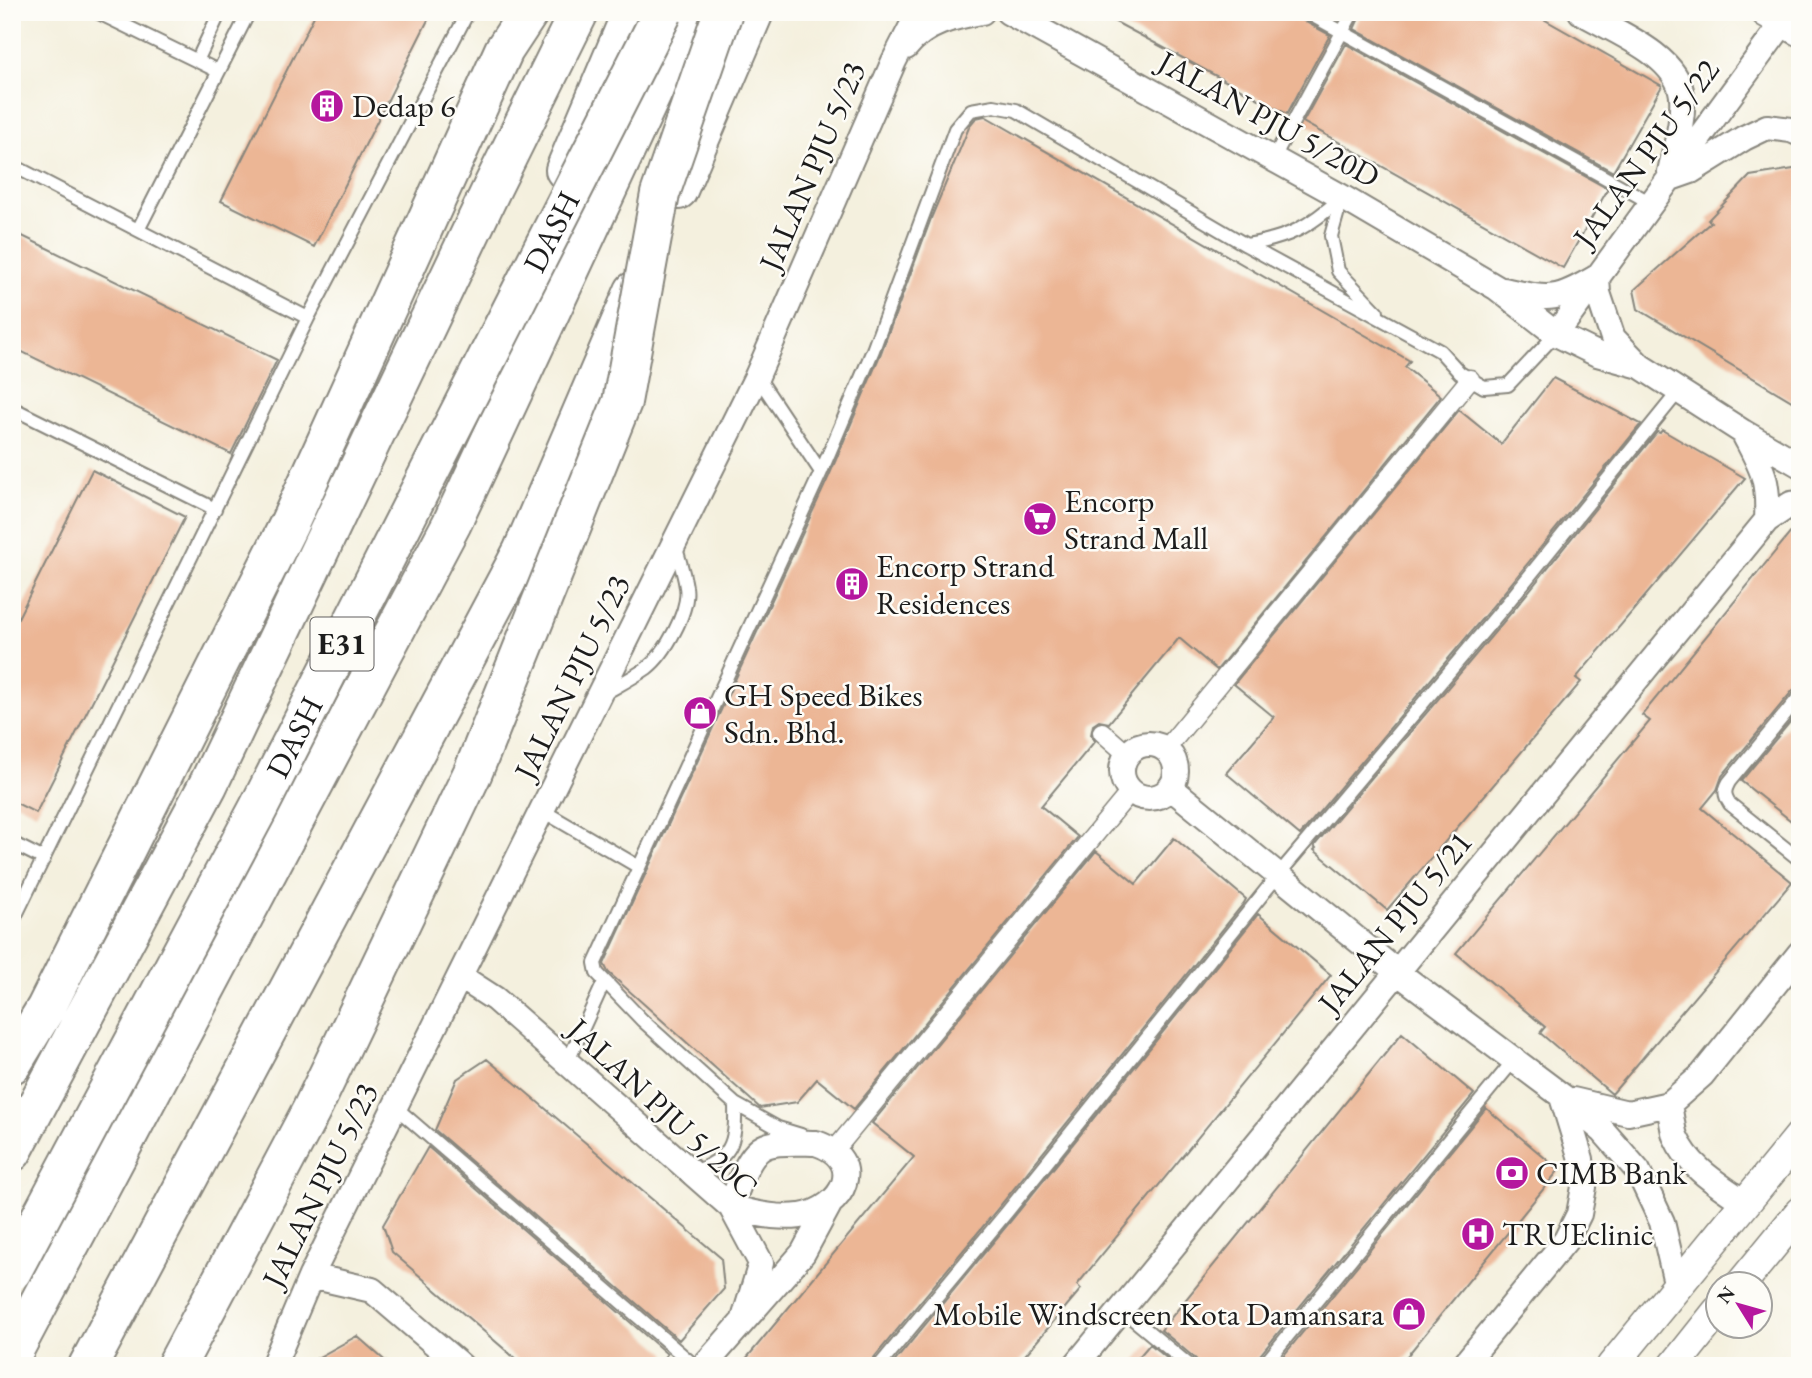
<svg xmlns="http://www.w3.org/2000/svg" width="1812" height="1378" viewBox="0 0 1812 1378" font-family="'EB Garamond',serif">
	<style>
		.building { fill: #ecb695 }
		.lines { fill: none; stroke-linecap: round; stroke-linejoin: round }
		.service-casing { stroke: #88867d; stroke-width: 16 }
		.pedestrian-casing { stroke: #88867d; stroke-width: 21 }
		.minor-casing { stroke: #88867d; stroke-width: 28 }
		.tertiary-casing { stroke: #88867d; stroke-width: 33 }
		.motorway-casing { stroke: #88867d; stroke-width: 42 }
		.service { stroke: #fff; stroke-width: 12 }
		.pedestrian { stroke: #fff; stroke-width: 18 }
		.minor { stroke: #fff; stroke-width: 24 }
		.tertiary { stroke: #fff; stroke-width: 30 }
		.motorway { stroke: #fff; stroke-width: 38 }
		.motorway-bridge-casing { stroke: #88867d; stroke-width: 42; stroke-linecap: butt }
		.motorway-bridge { stroke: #fff; stroke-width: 38 }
		.labels { text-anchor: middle; stroke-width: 5; stroke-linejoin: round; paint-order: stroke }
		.shield { fill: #fdfcf7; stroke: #605f5e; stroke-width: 2 }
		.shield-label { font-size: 30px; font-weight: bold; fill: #1c1c1c }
		.poi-label { font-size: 32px; fill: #1c1c1c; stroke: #fdfcf7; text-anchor: start }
		.street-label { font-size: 32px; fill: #1c1c1c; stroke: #fdfcf7 }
	</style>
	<rect width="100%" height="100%" fill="#fdfcf7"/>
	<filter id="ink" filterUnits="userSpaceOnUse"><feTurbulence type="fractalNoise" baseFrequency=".0143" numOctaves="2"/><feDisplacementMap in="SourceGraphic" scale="14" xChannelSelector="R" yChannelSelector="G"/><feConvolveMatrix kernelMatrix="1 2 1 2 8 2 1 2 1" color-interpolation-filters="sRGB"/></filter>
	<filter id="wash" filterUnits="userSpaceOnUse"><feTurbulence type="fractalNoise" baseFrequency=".00686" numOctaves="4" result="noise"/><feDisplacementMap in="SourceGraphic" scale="28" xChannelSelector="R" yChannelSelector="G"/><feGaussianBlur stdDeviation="1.57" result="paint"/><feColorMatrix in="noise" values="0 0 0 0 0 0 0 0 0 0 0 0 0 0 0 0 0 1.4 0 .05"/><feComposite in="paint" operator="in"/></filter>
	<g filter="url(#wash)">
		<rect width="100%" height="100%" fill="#f4f0de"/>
		<g id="blocks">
			<path class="building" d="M316 12H432L314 247 221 201Z
				M1097 12H1297L1302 20 1330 35 1287 114Z
				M1362 12H1531L1662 86 1613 172 1354 29Z
				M1346 44 1608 189 1563 268 1303 122Z
				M985 116 1410 361 1405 367 1441 396 1217 670 1179 638 1109 723 1099 721 1093 725 1091 735 1095 741 1041 806 1078 837 854 1109 817 1079 797 1102 760 1108 608 972 604 964 829 476 881 353 932 216 970 125 976 118Z
				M1800 168V406L1638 309 1634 290 1711 222 1708 220 1750 176Z
				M12 231 277 360 231 454 12 347Z
				M1553 378 1641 424 1502 595 1300 835 1226 773 1274 717 1234 684 1459 410 1501 444Z
				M1662 430 1745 478 1576 678 1581 682 1387 910 1314 850 1316 848 1314 846 1516 607 1657 432 1660 433Z
				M92 470 185 517 36 813 12 801V630Z
				M1800 521V687L1793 690 1722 776 1717 790 1702 808 1792 882 1612 1094 1540 1033 1545 1027 1456 953 1650 721 1642 715Z
				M1800 710V828L1741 781Z
				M1174 838 1246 899 1244 903 1000 1206 872 1360 870 1366H740L914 1157 872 1123 1096 851 1136 884Z
				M1258 914 1331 975 1077 1285 1081 1289 1016 1366H891L1014 1217Z
				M1402 1033 1474 1094 1256 1360 1254 1366H1199L1196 1359 1161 1330Z
				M487 1059 721 1258 724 1289 679 1340 435 1130 457 1079Z
				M1486 1108 1559 1170 1399 1366H1275Z
				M428 1147 667 1354 657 1366H524L392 1252 383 1225Z
				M357 1336 391 1366H303Z
				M1150 1344 1176 1366H1131Z"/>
		</g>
	</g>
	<g filter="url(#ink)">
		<use href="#blocks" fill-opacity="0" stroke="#88867d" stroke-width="2"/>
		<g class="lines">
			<g class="service-casing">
				<path id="service" d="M97 12 218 71
					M1306 12 1651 203
					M197 61 220 12
					M1273 159 1353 12
					M12 165 308 318
					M1342 197 1331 236 1338 271 1377 312
					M138 230 249 12
					M1246 245C1289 238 1309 227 1341 198
					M757 376 821 472
					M12 408 215 509
					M605 693C619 685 634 677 647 668 665 654 690 610 686 587 684 573 679 559 675 545
					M1800 696 1729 782C1724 791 1724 795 1730 804L1800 860
					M543 811 639 867
					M12 843 44 859
					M12 923 308 318 468 12
					M567 1063 604 982
					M394 1106 695 1366
					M801 1135 778 1128 735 1104 642 1020 597 973 595 963 821 472 873 350 955 129 971 110 994 106 1016 110 1246 245 1440 351 1460 373 1484 387 1508 385 1556 334
					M692 1173C732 1157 736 1146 735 1104
					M1121 1309 1190 1366
					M879 1366 1007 1212 1278 875 1509 601 1679 391
					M1263 1366 1514 1060"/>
			</g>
			<g class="pedestrian-casing">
				<path id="pedestrian" d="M1102 732 1127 754
					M1166 749 1470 379
					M834 1151 1130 792"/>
			</g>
			<g class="minor-casing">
				<path id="minor" d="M1008 12 1342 197 1497 288 1556 334 1597 354 1640 366
					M1581 12C1613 31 1678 55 1682 96 1684 121 1675 148 1670 172
					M906 47C925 23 953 17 982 12
					M1671 178 1691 171 1744 138 1767 127 1791 130 1800 134
					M1504 290C1551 300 1554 302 1597 277L1598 293 1613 338 1640 366 1743 432 1800 465
					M1556 334 1791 12
					M1743 432C1762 469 1769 477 1767 520
					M1122 771a27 27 0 1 1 54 0a27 27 0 1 1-54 0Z
					M1171 788 1397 972 1562 1096 1603 1131 1638 1171 1662 1222 1677 1287
					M461 977 495 999 731 1207 761 1263 744 1319
					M1573 1100 1628 1113 1669 1104 1702 1075 1800 953
					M1669 1104C1671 1114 1672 1126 1675 1136 1689 1168 1718 1184 1745 1203
					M816 1143C867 1160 845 1209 800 1216 777 1219 754 1214 731 1207 737 1190 747 1153 766 1146 778 1141 803 1143 816 1143Z
					M311 1276 372 1290 461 1366
					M273 1366 311 1276 757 376 894 61 919 12
					M704 1366 803 1253 829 1205
					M1075 1366 1767 520 1791 504 1800 503
					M1463 1366 1566 1240 1579 1214 1584 1187 1581 1159 1562 1097"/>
			</g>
			<g class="tertiary-casing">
				<path id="tertiary" d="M1766 12 1800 31
					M1741 1284 1800 1212
					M1612 1366 1800 1136
					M1674 1366 1717 1312"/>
			</g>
			<g class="motorway-casing">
				<path id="motorway" d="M565 170 632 12
					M678 190 754 12
					M12 1064 46 1008 289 524 504 50 529 12
					M12 1152 208 785 492 188 579 12
					M12 1354 452 523 690 12
					M88 1366 522 552 634 291"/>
			</g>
			<use href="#service" class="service"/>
			<use href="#pedestrian" class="pedestrian"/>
			<use href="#minor" class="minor"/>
			<use href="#tertiary" class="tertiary"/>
			<use href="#motorway" class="motorway"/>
			<g class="motorway-bridge-casing">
				<g id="motorway-bridge">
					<path id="s1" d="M12 1271 258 809 663 12"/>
					<path d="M176 1366 311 1111 473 772 622 402 660 194 723 12"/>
				</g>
			</g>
			<use href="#motorway-bridge" class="motorway-bridge"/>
		</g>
	</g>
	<defs>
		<g id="building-disc" transform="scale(1.75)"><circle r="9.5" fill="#b5179e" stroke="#fdfcf7"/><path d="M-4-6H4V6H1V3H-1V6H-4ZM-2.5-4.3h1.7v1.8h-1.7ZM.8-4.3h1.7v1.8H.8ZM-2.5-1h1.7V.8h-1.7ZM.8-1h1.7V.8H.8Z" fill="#fff"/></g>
		<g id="supermarket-disc" transform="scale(1.75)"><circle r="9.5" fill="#b5179e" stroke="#fdfcf7"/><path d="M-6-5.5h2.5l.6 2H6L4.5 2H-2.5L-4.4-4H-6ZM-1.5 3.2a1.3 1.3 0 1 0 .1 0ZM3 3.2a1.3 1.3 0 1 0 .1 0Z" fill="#fff"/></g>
		<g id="shop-disc" transform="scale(1.75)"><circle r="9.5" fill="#b5179e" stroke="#fdfcf7"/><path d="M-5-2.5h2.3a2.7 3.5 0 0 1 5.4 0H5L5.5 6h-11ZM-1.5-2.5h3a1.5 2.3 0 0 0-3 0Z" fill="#fff"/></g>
		<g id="bank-disc" transform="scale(1.75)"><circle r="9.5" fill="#b5179e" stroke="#fdfcf7"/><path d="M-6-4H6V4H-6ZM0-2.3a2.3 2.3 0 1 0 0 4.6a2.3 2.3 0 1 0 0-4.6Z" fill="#fff"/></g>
		<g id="hospital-disc" transform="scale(1.75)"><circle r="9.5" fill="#b5179e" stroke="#fdfcf7"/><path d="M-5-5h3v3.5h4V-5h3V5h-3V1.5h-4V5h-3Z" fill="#fff"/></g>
	</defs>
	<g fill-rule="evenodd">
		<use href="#building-disc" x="327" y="106"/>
		<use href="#supermarket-disc" x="1040" y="519"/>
		<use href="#building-disc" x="852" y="584"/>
		<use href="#shop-disc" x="700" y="713"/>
		<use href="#bank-disc" x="1512" y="1173"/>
		<use href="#hospital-disc" x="1478" y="1234"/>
		<use href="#shop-disc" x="1409" y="1314"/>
	</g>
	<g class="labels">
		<rect class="shield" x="310.5" y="617.5" width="63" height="53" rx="5"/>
		<g class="shield-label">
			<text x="342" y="654">E31</text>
		</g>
		<g class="poi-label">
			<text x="352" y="117">Dedap 6</text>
			<text x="1064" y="512">Encorp<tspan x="1064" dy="37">Strand Mall</tspan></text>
			<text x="876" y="577">Encorp Strand<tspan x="876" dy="37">Residences</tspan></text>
			<text x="724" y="706">GH Speed Bikes<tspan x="724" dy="37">Sdn. Bhd.</tspan></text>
			<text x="1536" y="1184">CIMB Bank</text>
			<text x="1502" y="1245">TRUEclinic</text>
			<text x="1384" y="1325" text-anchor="end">Mobile Windscreen Kota Damansara</text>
		</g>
		<g class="street-label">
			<text transform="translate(1269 119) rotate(29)" y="11">JALAN PJU 5/20D</text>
			<text transform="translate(1646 153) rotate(-54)" y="11">JALAN PJU 5/22</text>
			<text transform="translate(812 166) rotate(-67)" y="11">JALAN PJU 5/23</text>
			<text dy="11" stroke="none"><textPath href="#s1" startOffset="1171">DASH</textPath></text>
			<text transform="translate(572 677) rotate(-64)" y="11">JALAN PJU 5/23</text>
			<text dy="11" stroke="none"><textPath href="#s1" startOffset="604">DASH</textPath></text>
			<text transform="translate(1395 922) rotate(-51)" y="11">JALAN PJU 5/21</text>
			<text transform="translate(663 1108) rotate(43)" y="11">JALAN PJU 5/20C</text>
			<text transform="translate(320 1185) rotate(-64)" y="11">JALAN PJU 5/23</text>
		</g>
	</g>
	<rect width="1812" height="1378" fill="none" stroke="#fdfcf7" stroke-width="42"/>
	<g transform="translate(1739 1305) rotate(307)"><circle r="33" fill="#fdfcf7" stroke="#a3a29f" stroke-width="2"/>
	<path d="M0-5L12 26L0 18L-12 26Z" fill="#b5179e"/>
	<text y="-10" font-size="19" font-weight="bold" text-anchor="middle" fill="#1c1c1c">N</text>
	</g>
</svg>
